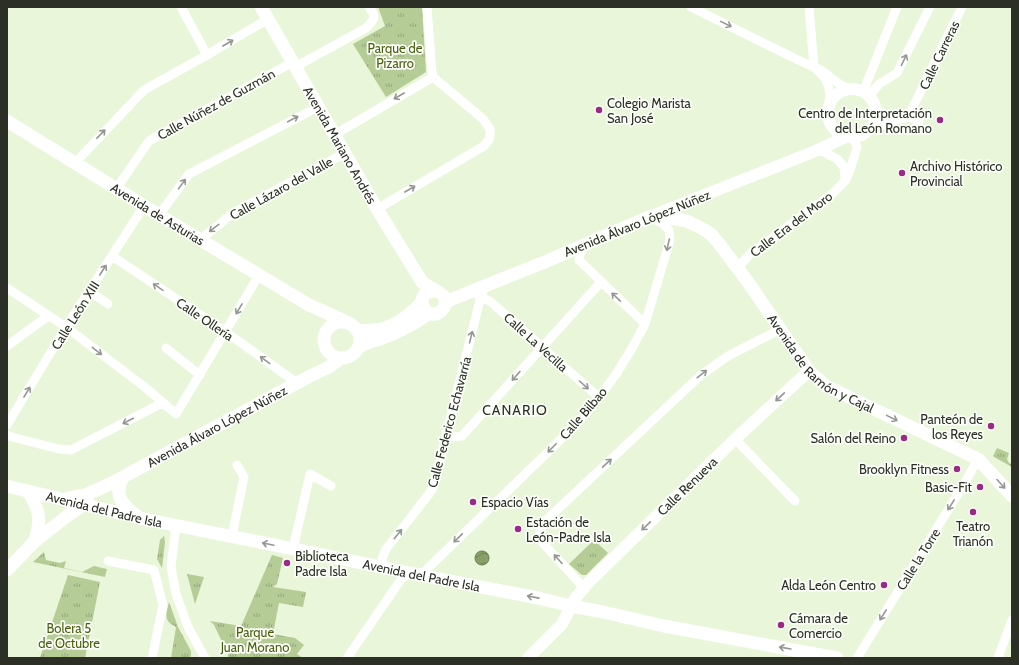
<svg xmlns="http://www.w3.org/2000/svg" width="1019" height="665" viewBox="0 0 1019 665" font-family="Cabin,sans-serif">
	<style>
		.grass { fill: url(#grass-tufts) }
		.water { fill: url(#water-waves); stroke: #6c7e54 }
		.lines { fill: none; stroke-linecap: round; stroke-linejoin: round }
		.minor { stroke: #fff; stroke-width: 9 }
		.tertiary { stroke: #fff; stroke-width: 12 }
		.secondary { stroke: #fff; stroke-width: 13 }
		.oneway { stroke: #959792 }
		.poi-dot { fill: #9b2a87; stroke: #fcfef9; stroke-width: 1.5 }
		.labels { text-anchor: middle; stroke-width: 3.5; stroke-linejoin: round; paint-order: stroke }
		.park-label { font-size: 13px; fill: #47620c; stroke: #fcfef9 }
		.street-label { font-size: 13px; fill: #2b2f25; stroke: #fcfef9 }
		.poi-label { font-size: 13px; fill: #2b2f25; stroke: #fcfef9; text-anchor: start }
		.neighbourhood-label { font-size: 14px; letter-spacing: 1px; fill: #2b2f25; stroke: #fcfef9 }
	</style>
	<defs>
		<pattern id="grass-tufts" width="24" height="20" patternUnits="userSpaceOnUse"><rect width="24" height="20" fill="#b5cc96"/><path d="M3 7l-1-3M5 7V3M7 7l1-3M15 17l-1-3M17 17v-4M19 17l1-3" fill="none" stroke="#93a67a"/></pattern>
		<pattern id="water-waves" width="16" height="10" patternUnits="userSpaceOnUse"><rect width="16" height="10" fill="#88a068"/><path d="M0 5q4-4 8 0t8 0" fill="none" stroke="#6f8355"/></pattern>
	</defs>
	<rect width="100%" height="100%" fill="#e9f6d9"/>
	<path class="grass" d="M378 7H422L426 72 386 97 353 44 385 26Z
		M997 448 1009 453 1007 459 1009 463 1012 464V467L994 457 993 456Z
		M164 536 165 542 162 568 157 559 160 540Z
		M594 540 608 553 586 575H582L569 564Z
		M44 552 46 560 60 563 66 561 64 568 82 572 94 566 107 569 105 577 33 562Z
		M272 555 283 558 277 584 273 587 306 592 303 607 279 603 273 634 295 638 304 645 297 654 303 658H228V654L214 625 210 621 241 626Z
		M187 574 204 577 195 604Z
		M68 575 100 582 85 658H40Z
		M169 602 178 627 191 651V656L190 658H171L176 627C163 621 166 614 169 602Z"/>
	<path class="water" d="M475 558a7 7 0 1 1 14 0a7 7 0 1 1-14 0Z"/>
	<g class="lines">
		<path class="minor" d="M181 7 207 55
			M691 7 798 60 814 67 824 77 827 82 829 89 830 103
			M809 7 814 67 821 70 841 85 850 90
			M295 67 366 28 370 24 374 18 373 13 369 7
			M863 92 897 7
			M869 96 879 84 897 73 930 7
			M875 111 899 119
			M908 117 919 121
			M872 126 887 124 899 119 908 117 962 7
			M334 135 433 77
			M815 151 824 152 837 159 844 167 845 178
			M75 163 144 90 207 55 268 19
			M116 189 149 141 293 62
			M377 209 484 146 489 140 490 134V129L483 119 433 77 432 72 427 7
			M159 215 189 174 318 107
			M200 240 233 213 345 153
			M582 246 579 260 645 324
			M112 256 226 332 297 383
			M738 268 750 254 832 194 846 180 851 167 857 147 855 142 852 137
			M7 288 66 327 146 388 176 414 259 275
			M89 291 108 304
			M476 294 491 302 595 394 598 399
			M7 346 48 316
			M166 348 200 375
			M7 425 66 327 144 206
			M447 432C451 437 455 438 462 436L601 282
			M7 435 12 437 59 449 71 450 162 403
			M735 439 795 501
			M176 525 171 567 176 594 188 627 205 658
			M232 536 244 477 237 465
			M293 549 310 474 331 486
			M108 561 154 570 163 605 152 658
			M384 568 382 559 386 549 429 494 433 488 481 296 485 286
			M419 575 425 571 551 449 578 422 598 399 616 374 631 350 645 324 670 240 669 230 662 223 653 219
			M584 588 542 542 540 532 544 522 701 375 728 356 781 329
			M347 658 402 578 409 573
			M857 658 964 484 978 459
			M998 658 1012 620"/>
		<path class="tertiary" d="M828 113a24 24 0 1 1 48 0a24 24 0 1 1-48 0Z
			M649 217 813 152 846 137
			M528 658 562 624 576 597 590 581 735 439 799 380 809 371"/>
		<g class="secondary">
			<path id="s1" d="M261 7 377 209 422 282C428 287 443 293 445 298 446 303 445 307 442 310 427 326 409 292 435 291"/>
			<path id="s2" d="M7 121 159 215 309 305 349 323"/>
			<path id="s3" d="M445 304 450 300 547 261 649 217 670 218 687 221 703 229 712 235 720 245 748 282 809 371 826 386 978 459 1012 496"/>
			<circle cx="342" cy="340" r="18"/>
			<path d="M358 330C386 333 403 322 422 302"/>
			<path d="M359 347C368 342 378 340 388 336 402 330 417 323 429 313"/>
			<path d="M122 479C113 496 124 506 137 516"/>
			<path id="s4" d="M7 486 144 519 299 550 409 573 538 598 571 606 603 612 664 626 837 658"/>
			<path d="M28 491C40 511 42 520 34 542"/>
			<path id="s5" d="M68 498 85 495 110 484 308 377 329 367 340 359"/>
			<path d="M7 570 34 542 67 516 88 502"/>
		</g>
	</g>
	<defs><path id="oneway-shaft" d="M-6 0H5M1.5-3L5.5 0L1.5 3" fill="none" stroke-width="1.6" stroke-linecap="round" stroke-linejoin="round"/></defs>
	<g class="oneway">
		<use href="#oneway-shaft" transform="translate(726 24) rotate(26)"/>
		<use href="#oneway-shaft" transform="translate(228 43) rotate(-30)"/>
		<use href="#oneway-shaft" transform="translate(904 60) rotate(-64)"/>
		<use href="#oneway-shaft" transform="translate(399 96) rotate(150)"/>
		<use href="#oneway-shaft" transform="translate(293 119) rotate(-28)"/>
		<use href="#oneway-shaft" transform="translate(101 134) rotate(-46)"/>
		<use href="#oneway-shaft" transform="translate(182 184) rotate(-54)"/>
		<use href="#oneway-shaft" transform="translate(410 189) rotate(-30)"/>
		<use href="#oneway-shaft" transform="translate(214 228) rotate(142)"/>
		<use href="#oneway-shaft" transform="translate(668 245) rotate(103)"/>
		<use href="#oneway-shaft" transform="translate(103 270) rotate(-57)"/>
		<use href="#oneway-shaft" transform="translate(158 287) rotate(-146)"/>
		<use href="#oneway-shaft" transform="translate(616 297) rotate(-136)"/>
		<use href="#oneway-shaft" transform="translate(239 309) rotate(121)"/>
		<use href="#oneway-shaft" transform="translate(471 337) rotate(-76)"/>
		<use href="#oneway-shaft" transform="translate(97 351) rotate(38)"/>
		<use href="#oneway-shaft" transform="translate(265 360) rotate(-144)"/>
		<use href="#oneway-shaft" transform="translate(702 374) rotate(-38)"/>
		<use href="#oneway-shaft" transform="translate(516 376) rotate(132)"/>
		<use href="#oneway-shaft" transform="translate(584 385) rotate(42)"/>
		<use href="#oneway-shaft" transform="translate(27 392) rotate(-59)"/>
		<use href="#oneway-shaft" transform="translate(780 397) rotate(137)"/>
		<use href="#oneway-shaft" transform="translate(892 418) rotate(26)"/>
		<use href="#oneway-shaft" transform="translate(128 421) rotate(153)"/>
		<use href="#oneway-shaft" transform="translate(552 448) rotate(135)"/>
		<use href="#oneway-shaft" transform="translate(607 463) rotate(-43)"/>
		<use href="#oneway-shaft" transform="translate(1001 484) rotate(48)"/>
		<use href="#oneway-shaft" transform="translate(951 505) rotate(122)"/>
		<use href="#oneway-shaft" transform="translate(646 526) rotate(136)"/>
		<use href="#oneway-shaft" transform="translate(398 534) rotate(-51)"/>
		<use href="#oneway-shaft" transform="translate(458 538) rotate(136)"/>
		<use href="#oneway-shaft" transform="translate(268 544) rotate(-168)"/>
		<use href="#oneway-shaft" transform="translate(558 559) rotate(-132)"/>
		<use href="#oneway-shaft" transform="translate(533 597) rotate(-169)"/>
		<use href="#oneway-shaft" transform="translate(883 615) rotate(122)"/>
		<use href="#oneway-shaft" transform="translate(785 648) rotate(-170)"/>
	</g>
	<g class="poi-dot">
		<circle cx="599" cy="110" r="4"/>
		<circle cx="940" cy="120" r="4"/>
		<circle cx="902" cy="173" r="4"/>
		<circle cx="991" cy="426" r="4"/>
		<circle cx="904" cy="438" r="4"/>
		<circle cx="957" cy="469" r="4"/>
		<circle cx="980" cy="487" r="4"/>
		<circle cx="473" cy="502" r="4"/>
		<circle cx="973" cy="512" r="4"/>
		<circle cx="518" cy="529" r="4"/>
		<circle cx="287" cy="563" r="4"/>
		<circle cx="884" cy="585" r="4"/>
		<circle cx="781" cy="625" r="4"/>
	</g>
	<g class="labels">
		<g class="park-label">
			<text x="395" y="53">Parque de<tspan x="395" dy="15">Pizarro</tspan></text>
			<text x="69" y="633">Bolera 5<tspan x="69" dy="15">de Octubre</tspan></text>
			<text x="255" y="637">Parque<tspan x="255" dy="15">Juan Morano</tspan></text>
		</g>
		<g class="street-label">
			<text transform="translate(939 55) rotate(-64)" y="5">Calle Carreras</text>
			<text transform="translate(216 104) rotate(-29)" y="5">Calle Núñez de Guzmán</text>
			<text dy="5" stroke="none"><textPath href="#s1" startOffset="159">Avenida Mariano Andrés</textPath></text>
			<text transform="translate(281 188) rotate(-29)" y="5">Calle Lázaro del Valle</text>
			<text dy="5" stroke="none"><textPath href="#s2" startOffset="177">Avenida de Asturias</textPath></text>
			<text transform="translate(637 223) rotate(-22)" y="5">Avenida Álvaro López Núñez</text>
			<text transform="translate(791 224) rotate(-37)" y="5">Calle Era del Moro</text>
			<text transform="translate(75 315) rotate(-58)" y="5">Calle León XIII</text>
			<text transform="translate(205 319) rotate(34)" y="5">Calle Ollería</text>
			<text transform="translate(536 342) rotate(42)" y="5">Calle La Vecilla</text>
			<text dy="5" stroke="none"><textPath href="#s3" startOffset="460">Avenida de Ramón y Cajal</textPath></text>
			<text transform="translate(583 413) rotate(-49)" y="5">Calle Bilbao</text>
			<text transform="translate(449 422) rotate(-75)" y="5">Calle Federico Echavarría</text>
			<text dy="5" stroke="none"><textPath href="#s5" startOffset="166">Avenida Álvaro López Núñez</textPath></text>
			<text transform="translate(687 486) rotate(-44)" y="5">Calle Renueva</text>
			<text dy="5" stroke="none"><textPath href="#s4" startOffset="100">Avenida del Padre Isla</textPath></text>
			<text transform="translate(918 559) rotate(-58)" y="5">Calle la Torre</text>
			<text dy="5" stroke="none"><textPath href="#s4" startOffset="424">Avenida del Padre Isla</textPath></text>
		</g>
		<g class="poi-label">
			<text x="607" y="108">Colegio Marista<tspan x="607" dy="15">San José</tspan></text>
			<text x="932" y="118" text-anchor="end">Centro de Interpretación<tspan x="932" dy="15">del León Romano</tspan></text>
			<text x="910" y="171">Archivo Histórico<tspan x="910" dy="15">Provincial</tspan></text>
			<text x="983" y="424" text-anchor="end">Panteón de<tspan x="983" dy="15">los Reyes</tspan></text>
			<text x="896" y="443" text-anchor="end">Salón del Reino</text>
			<text x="949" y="474" text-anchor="end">Brooklyn Fitness</text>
			<text x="972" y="492" text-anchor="end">Basic-Fit</text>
			<text x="481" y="507">Espacio Vías</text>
			<text x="526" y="527">Estación de<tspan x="526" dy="15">León-Padre Isla</tspan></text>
			<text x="973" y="531" text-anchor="middle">Teatro<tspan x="973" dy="15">Trianón</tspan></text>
			<text x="295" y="561">Biblioteca<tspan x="295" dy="15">Padre Isla</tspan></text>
			<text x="876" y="590" text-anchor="end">Alda León Centro</text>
			<text x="789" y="623">Cámara de<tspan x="789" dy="15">Comercio</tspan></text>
		</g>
		<g class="neighbourhood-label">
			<text x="515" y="415">CANARIO</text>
		</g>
	</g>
	<rect width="1019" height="665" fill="none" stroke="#2b2f25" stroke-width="16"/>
</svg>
